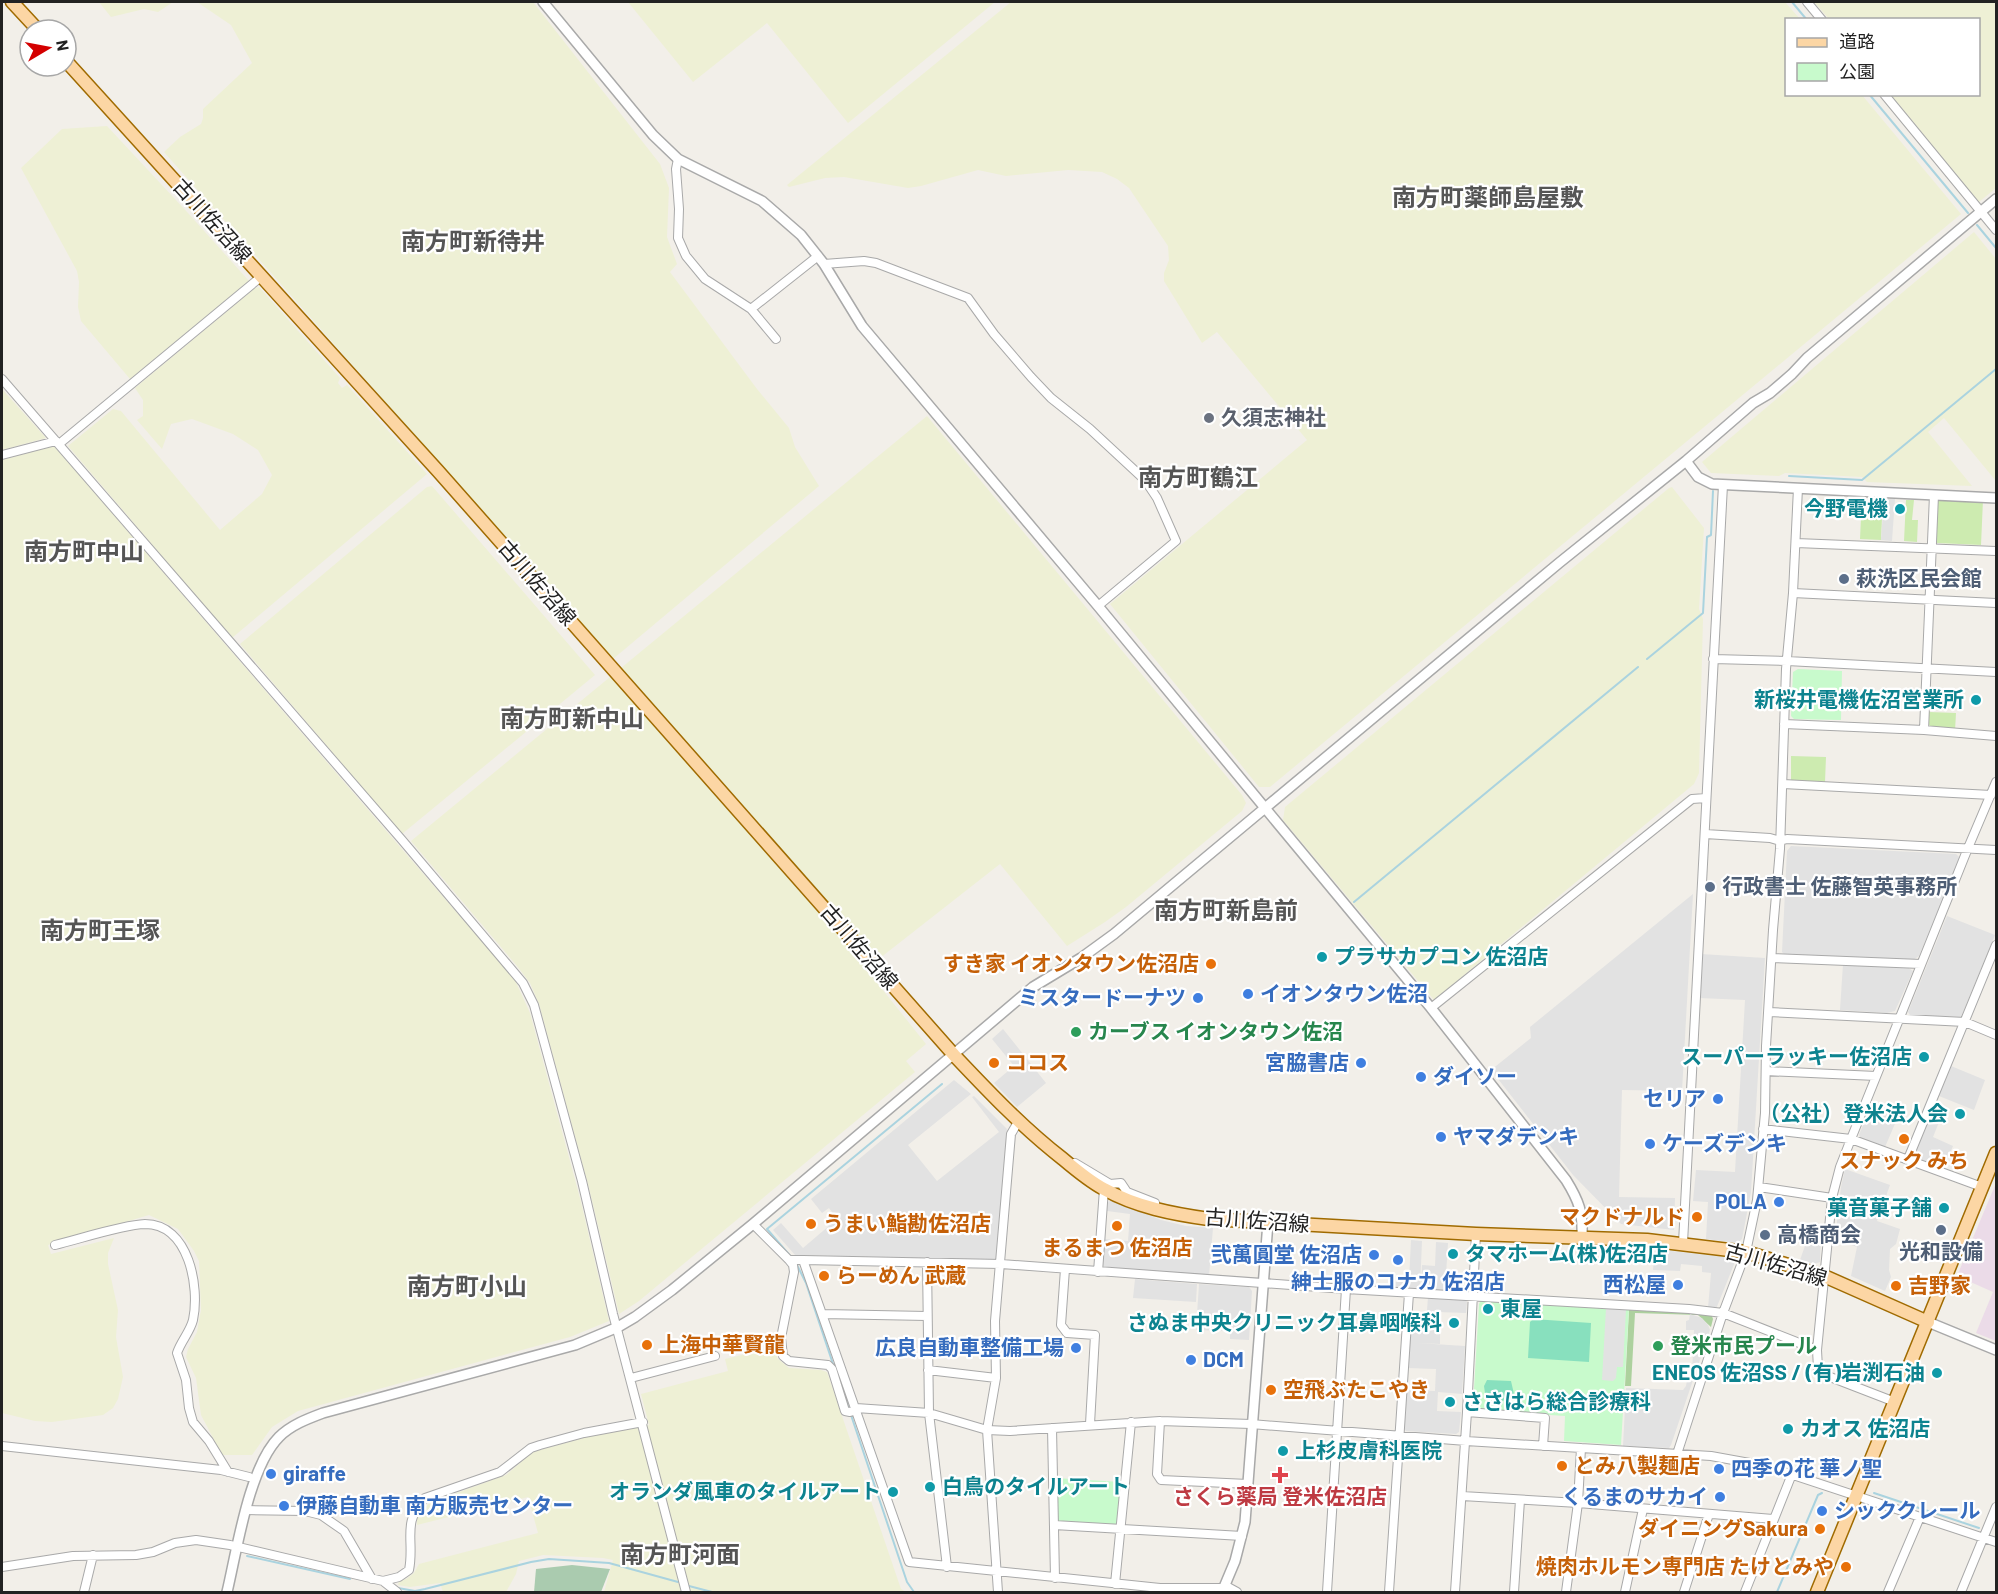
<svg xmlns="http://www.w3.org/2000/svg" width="1998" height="1594" viewBox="0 0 1998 1594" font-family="Barlow,'Noto Sans JP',sans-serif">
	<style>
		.industrial { fill: #ebdbe8 }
		.farmland { fill: #eef0d5 }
		.grass { fill: #cdebb0 }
		.forest { fill: #add19e }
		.cemetery { fill: #aacbaf }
		.park { fill: #c8facc }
		.pitch { fill: #88e0be }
		.parking { fill: #e2e2e2 }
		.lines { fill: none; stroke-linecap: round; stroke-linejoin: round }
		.stream { stroke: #aad3df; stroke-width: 2 }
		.minor-casing { stroke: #a9a9a9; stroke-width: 10 }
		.tertiary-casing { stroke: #a9a9a9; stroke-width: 12 }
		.primary-casing { stroke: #a06b00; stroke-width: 15 }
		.minor { stroke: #fff; stroke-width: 8 }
		.tertiary { stroke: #fff; stroke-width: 9 }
		.primary { stroke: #fcd6a4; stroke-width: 12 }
		.worship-dot { fill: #6b7280; stroke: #fff; stroke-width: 2 }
		.culture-dot { fill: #0f9aa8; stroke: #fff; stroke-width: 2 }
		.service-dot { fill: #5c6f8a; stroke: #fff; stroke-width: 2 }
		.food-dot { fill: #e8710a; stroke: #fff; stroke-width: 2 }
		.shop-dot { fill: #3f7fe0; stroke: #fff; stroke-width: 2 }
		.leisure-dot { fill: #2e9e5b; stroke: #fff; stroke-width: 2 }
		.health-dot { fill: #e0444e; stroke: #fff; stroke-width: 2 }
		.labels { text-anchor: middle; stroke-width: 4.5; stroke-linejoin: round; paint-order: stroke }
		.street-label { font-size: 21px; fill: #222; stroke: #fff }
		.worship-label { font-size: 21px; font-weight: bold; fill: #5b616d; stroke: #fff; text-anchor: start }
		.culture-label { font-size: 21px; font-weight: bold; fill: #0d838f; stroke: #fff; text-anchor: end }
		.service-label { font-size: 21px; font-weight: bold; fill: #4e5e75; stroke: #fff; text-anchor: start }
		.food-label { font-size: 21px; font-weight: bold; fill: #c56008; stroke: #fff; text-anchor: start }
		.shop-label { font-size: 21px; font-weight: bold; fill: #366cbe; stroke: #fff; text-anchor: start }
		.leisure-label { font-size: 21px; font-weight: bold; fill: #27864d; stroke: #fff; text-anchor: start }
		.health-label { font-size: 21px; font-weight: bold; fill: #be3a42; stroke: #fff }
		.quarter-label { font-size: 24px; font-weight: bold; fill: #555; stroke: #fff }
	</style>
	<rect width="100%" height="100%" fill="#f2efe9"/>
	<path class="industrial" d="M1996 1183V1341L1976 1333 1993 1292 1957 1276Z"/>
	<path class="farmland" d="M99 2H173L158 12 144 9 111 17Z
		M197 2H533L660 164 669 188 667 237 677 264 670 272 757 389 789 428 795 447 819 486 613 659 164 152 180 137 201 124 203 118V109L252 63 231 25Z
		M628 2H995L848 123 767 23 693 82Z
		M1011 2H1785L1800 19 1786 20V94L1862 95 1961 214 1270 787H1259L1110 604 1307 440 1217 332 1202 343 1164 281V273L1169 260 1168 246 1129 188 1117 179 1102 172 1068 170 1006 176 978 170 921 186 908 188 844 177 825 178 789 187 787 185Z
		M1814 2H1996V188L1979 202 1891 95 1978 94V20L1829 19Z
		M107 126 188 213 249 281 130 379 81 321 78 307 79 282 77 271 21 168 62 129Z
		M1974 232 1996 259V481L1944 418 1928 432 1972 486 1867 482 1862 477 1785 473 1779 476 1711 473 1702 462Z
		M259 287 340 378 338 383 342 388 347 385 427 474 232 638 68 446 113 409 121 411 220 530 262 494 272 475 258 450 233 434 192 419 171 424 162 449 137 420 143 416V400L135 388 255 288Z
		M2 389 46 438 2 450Z
		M927 416 1242 795 1246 803 1242 811 1126 907 1105 922 1067 946 1000 864 866 969 926 1044 906 1061 915 1072 681 1266 639 1301 619 1314 589 1188 539 1004 530 983 517 966 411 841Z
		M54 446 515 980 530 1013 580 1198 609 1321 570 1337 298 1411 272 1427 252 1455H222L201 1415 196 1378 186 1357 188 1349 197 1332 201 1310 199 1261 194 1251 178 1229 149 1215 48 1245 51 1254 114 1238 108 1253V1264L118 1310 116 1337 123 1377 118 1399 113 1408 103 1415 52 1422 35 1421 2 1413V460Z
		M432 486 595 675 402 834 240 644 427 487Z
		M1672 487 1704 528 1699 609 1703 619 1699 773 1694 784 1434 1000 1283 820 1285 807 1669 488Z
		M776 1347 777 1358 789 1368 821 1370 827 1372 901 1589 906 1592H604L613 1560 603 1558 543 1555 519 1561 516 1574 506 1592H443L440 1583 410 1587 398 1585 399 1581 406 1579 414 1573 419 1564 538 1533 528 1497 417 1525V1518L429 1503 506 1475 533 1452 587 1437 649 1425 641 1394 728 1371 725 1359Z"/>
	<path class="grass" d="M1939 498 1983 500 1981 545 1937 543 1933 539 1935 503Z
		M1906 500H1914L1912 520H1918L1917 542 1904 541Z
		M1861 517 1882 518 1881 540 1860 539Z
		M1929 712 1956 713 1955 731 1934 729 1929 725Z
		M1791 756 1826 757 1825 782 1791 780Z"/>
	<path class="forest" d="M1629 1310 1689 1313 1712 1316 1713 1319 1711 1327 1698 1315 1635 1313 1631 1386H1625Z"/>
	<path class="cemetery" d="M572 1565 610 1569 601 1592H534L536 1569Z"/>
	<path class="park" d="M1798 669 1842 671 1841 720 1794 719 1791 716 1793 672Z
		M1481 1300 1629 1309 1621 1445 1564 1441 1565 1416 1475 1410 1473 1406 1479 1304Z
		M1056 1478 1121 1482 1118 1526 1057 1522Z"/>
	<path class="pitch" d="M1533 1319 1591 1323 1589 1362 1528 1358 1530 1322Z
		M1487 1380 1511 1381 1514 1394 1511 1401 1486 1400 1484 1386Z"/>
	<path class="parking" d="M1884 498 1895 499 1892 541 1881 540Z
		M1791 846 1956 854 1960 858 1919 956 1913 960 1784 954 1782 952 1787 851Z
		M1693 894 1682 1091 1622 1090 1619 1197 1675 1198 1674 1230 1621 1224 1573 1175 1491 1070 1531 1038 1530 1027Z
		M1947 916 1995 935 1961 1017 1910 1015 1908 1012Z
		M1701 954 1765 958 1751 1192 1742 1239 1737 1243 1706 1239 1708 1202 1693 1201 1696 1170 1735 1172 1745 1000 1699 998Z
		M1843 964 1907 967 1913 971 1895 1011 1887 1013 1840 1010Z
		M1003 1029 1046 1083 1017 1107 994 1083 1014 1066 992 1039Z
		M1951 1066 1985 1080 1974 1110 1939 1096Z
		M954 1080 971 1094 908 1145 937 1181 999 1132 972 1097 974 1096 1007 1129 996 1260 795 1255 773 1230 781 1223 803 1248 837 1219 829 1208 822 1213 811 1199Z
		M1870 1108 1897 1119 1885 1147 1861 1139 1859 1135Z
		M1929 1118 1939 1122 1933 1137 1953 1146 1943 1169 1917 1159 1915 1154Z
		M1845 1169 1890 1185 1877 1221 1900 1229 1896 1244 1890 1249 1889 1270 1891 1277 1885 1291 1851 1276 1857 1247 1835 1239 1841 1187Z
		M1111 1200 1161 1220 1186 1226 1213 1228 1209 1276 1105 1269 1102 1265 1104 1239 1128 1241 1130 1214 1107 1211V1203Z
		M1795 1236 1821 1238 1820 1262 1814 1264 1800 1260 1806 1243 1795 1239Z
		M1411 1240 1422 1241 1420 1289 1382 1287 1392 1282 1409 1281Z
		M1436 1242 1448 1243 1445 1291 1421 1290 1422 1265 1435 1266Z
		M1655 1249 1732 1258 1735 1262 1716 1309 1708 1308 1711 1273 1702 1272V1266L1681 1264 1680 1271 1653 1270Z
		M1135 1279 1197 1284 1196 1302 1133 1298Z
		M1199 1284 1249 1287 1252 1291 1249 1340 1230 1339V1331L1196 1330Z
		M1428 1297 1464 1298 1467 1302 1466 1313 1438 1312 1437 1331 1440 1332V1344L1417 1343 1465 1346 1462 1394 1438 1392 1437 1411 1461 1412 1459 1432 1456 1434 1406 1431 1403 1427 1405 1390 1435 1391 1436 1369 1407 1368 1410 1324H1426Z
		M1606 1308 1626 1309 1623 1367H1617L1616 1378 1613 1381 1602 1380Z
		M1690 1314 1702 1318 1708 1325 1710 1330 1671 1445 1669 1448 1623 1446 1626 1388 1683 1390 1686 1386 1688 1374 1692 1373 1694 1330H1686V1321L1689 1320Z"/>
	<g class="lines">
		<path class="stream" d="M1792 2 1807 20
			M1869 94 1968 213
			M1977 225 1996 248
			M1789 476 1862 480 1996 369
			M1647 659 1703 613 1707 537 1711 535 1713 491
			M1354 902 1638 667
			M792 1258 767 1229 942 1084
			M796 1263 806 1283 834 1367
			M844 1395 849 1410
			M851 1415 907 1582 914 1592
			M1874 1493 1979 1528
			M247 1556 350 1579
			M689 1586 712 1592
			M398 1588 415 1591 425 1589 531 1562 549 1559 609 1563 678 1582
			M1777 1592 1818 1495 1822 1493"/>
		<g class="minor-casing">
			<path id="minor" d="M1807 2 1822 20
				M1884 94 1996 230
				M678 159 676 169 679 209 678 238 686 256 705 279 751 309 776 339
				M824 264 864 261 876 263 968 298 994 334 1031 377 1051 398 1090 429 1145 480 1157 498 1176 541 1098 606
				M751 309 818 256
				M2 379 402 840 523 983 534 1005 582 1181 613 1314 686 1592
				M59 444 262 276
				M2 455 56 441
				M1796 543 1996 551
				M1793 593 1996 603
				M1713 659 1787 661 1996 672
				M1784 724 1924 730 1996 736
				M1924 730 1934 495
				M1783 784 1991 795
				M1705 834 1770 838 1780 841 1787 839 1996 850
				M1772 958 1921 964
				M1431 1008 1692 799 1706 798
				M1769 1012 1965 1022 1996 1035
				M1766 1071 1876 1076
				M1763 1129 1851 1139 1982 1187
				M1908 1159 1996 945
				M1075 1163 1110 1184 1121 1183 1127 1192 1155 1203
				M1759 1187 1832 1198
				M753 1224 789 1260H803L909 1562 1160 1588H1225
				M1683 1243 1723 485
				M55 1245C80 1239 121 1225 145 1224 189 1224 200 1287 193 1320 190 1332 181 1341 177 1353L186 1380 189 1408 193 1422 209 1441 228 1472
				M789 1260 793 1265 794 1272 781 1338 783 1356 789 1361 828 1365 832 1369 845 1411 850 1412 857 1410
				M803 1260 1001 1264 1346 1289 1689 1309 1723 1313 1817 1350
				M927 1262 929 1413 947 1567
				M1065 1269 1061 1325 1067 1333 1095 1335 1090 1424
				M1098 1272 1104 1189
				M823 1314 927 1316
				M928 1370 996 1378
				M631 1378 715 1356
				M1895 1402 1825 1375 1818 1368 1817 1350 1832 1198 1840 1167 1851 1139 1968 848 1996 782
				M856 1408 929 1413 987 1430 1010 1431 1160 1421 1251 1424 1466 1441 1711 1456 1766 1466 1996 1542
				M1467 1412 1545 1418 1543 1446
				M1160 1421 1157 1474 1161 1480 1248 1484
				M1052 1428 1055 1578
				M2 1446 221 1470 249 1477
				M1677 1454 1723 1313 1746 1252 1757 1200 1765 1113 1766 1046 1773 930 1780 849 1786 669 1793 593 1798 488
				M1462 1496 1578 1503 1773 1519
				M246 1510 305 1511 321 1515 344 1531 372 1579
				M1054 1525 1242 1536
				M2 1567 73 1556 136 1555 153 1552 175 1543 196 1540 230 1545 383 1581 399 1577 409 1570C415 1541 401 1523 425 1498L500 1472 531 1448 540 1445 584 1433 643 1422
				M383 1581 397 1592
				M1115 1584 1131 1422
				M1226 1586 1237 1592
				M84 1592 93 1555
				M998 1592 987 1430 996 1378 995 1321 1011 1134 1018 1122
				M1327 1592 1346 1289
				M1389 1592 1409 1293
				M1455 1592 1467 1412 1476 1234
				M1514 1592 1520 1500
				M1566 1592 1578 1503 1581 1448
				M1625 1592 1643 1509
				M1684 1592 1709 1514
				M1745 1592 1792 1474
				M1888 1592 1920 1517
				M1961 1592 1996 1507"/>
		</g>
		<g class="tertiary-casing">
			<path id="tertiary" d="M543 2 653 135 678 159 762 201 801 235 824 264 862 326 1098 606 1265 808 1559 563 1686 461 1753 403 1770 393 1792 374 1807 358 1996 199
				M1686 461 1698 477 1712 484 1996 498
				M1928 1322 1996 1350
				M227 1592C237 1550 249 1467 279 1437 291 1425 307 1419 323 1413L575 1345 618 1327 635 1317 672 1290 753 1224 1033 987 1081 958 1114 934 1265 808 1431 1008 1566 1180C1579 1201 1583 1212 1582 1237
				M1222 1592 1235 1561 1245 1522 1268 1222"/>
		</g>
		<g class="primary-casing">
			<path id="primary" d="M12 2 38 30
				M66 61 438 471 954 1055C989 1092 1023 1128 1063 1159 1076 1170 1089 1181 1104 1189 1136 1207 1173 1214 1209 1219L1476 1234 1647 1240 1746 1252 1824 1276 1928 1322
				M1817 1592 1996 1153"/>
		</g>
		<use href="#minor" class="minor"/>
		<use href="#tertiary" class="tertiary"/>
		<use href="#primary" class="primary"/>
	</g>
	<circle class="worship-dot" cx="1209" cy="418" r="6"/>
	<g class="culture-dot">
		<circle cx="1900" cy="509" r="6"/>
		<circle cx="1976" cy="700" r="6"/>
		<circle cx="1322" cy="957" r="6"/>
		<circle cx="1924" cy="1057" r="6"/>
		<circle cx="1960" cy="1114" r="6"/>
		<circle cx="1944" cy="1208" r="6"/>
		<circle cx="1453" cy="1254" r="6"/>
		<circle cx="1488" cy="1309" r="6"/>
		<circle cx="1454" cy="1323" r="6"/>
		<circle cx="1937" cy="1373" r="6"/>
		<circle cx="1450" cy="1402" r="6"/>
		<circle cx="1788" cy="1429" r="6"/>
		<circle cx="1283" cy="1451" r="6"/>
		<circle cx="930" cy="1487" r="6"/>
		<circle cx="893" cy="1492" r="6"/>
	</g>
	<g class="service-dot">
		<circle cx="1844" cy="579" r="6"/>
		<circle cx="1710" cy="887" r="6"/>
		<circle cx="1941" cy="1230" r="6"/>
		<circle cx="1765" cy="1235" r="6"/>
	</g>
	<g class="food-dot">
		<circle cx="1211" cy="964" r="6"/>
		<circle cx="994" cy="1063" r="6"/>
		<circle cx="1904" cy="1139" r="6"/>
		<circle cx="1697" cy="1217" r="6"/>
		<circle cx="811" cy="1224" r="6"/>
		<circle cx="1117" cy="1226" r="6"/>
		<circle cx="824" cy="1276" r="6"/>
		<circle cx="1896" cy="1286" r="6"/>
		<circle cx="647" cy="1345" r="6"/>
		<circle cx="1271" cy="1390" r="6"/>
		<circle cx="1562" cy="1466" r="6"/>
		<circle cx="1820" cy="1529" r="6"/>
		<circle cx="1846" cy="1567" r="6"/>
	</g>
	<g class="shop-dot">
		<circle cx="1248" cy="994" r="6"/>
		<circle cx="1198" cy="998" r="6"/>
		<circle cx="1361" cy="1063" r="6"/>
		<circle cx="1421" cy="1077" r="6"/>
		<circle cx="1718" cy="1099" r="6"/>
		<circle cx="1441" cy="1137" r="6"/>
		<circle cx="1650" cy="1144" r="6"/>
		<circle cx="1779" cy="1202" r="6"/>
		<circle cx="1374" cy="1255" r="6"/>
		<circle cx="1398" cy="1260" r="6"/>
		<circle cx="1678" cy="1285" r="6"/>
		<circle cx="1076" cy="1348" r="6"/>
		<circle cx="1191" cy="1360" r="6"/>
		<circle cx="1719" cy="1469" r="6"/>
		<circle cx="271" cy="1474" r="6"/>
		<circle cx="1720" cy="1497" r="6"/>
		<circle cx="284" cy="1506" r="6"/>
		<circle cx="1822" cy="1511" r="6"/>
	</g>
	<g class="leisure-dot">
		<circle cx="1076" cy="1032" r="6"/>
		<circle cx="1658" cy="1346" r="6"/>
	</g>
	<path class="health-dot" d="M1277 1466h6v6h6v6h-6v6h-6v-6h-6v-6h6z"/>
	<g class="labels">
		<g class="street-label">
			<text transform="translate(212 221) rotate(48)" y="7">古川佐沼線</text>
			<text transform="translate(537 583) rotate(49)" y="7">古川佐沼線</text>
			<text transform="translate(859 947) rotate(49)" y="7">古川佐沼線</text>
			<text transform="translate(1257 1221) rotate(4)" y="7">古川佐沼線</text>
			<text transform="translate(1776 1265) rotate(16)" y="7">古川佐沼線</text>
		</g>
		<g class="worship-label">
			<text x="1221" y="425">久須志神社</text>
		</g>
		<g class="culture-label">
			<text x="1888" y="516">今野電機</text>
			<text x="1964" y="707">新桜井電機佐沼営業所</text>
			<text x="1334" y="964" text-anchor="start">プラサカプコン 佐沼店</text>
			<text x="1912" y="1064">スーパーラッキー佐沼店</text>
			<text x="1948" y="1121">（公社）登米法人会</text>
			<text x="1932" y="1215">菓音菓子舗</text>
			<text x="1465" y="1261" text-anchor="start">タマホーム(株)佐沼店</text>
			<text x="1500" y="1316" text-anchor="start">東屋</text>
			<text x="1442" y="1330">さぬま中央クリニック耳鼻咽喉科</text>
			<text x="1925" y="1380">ENEOS 佐沼SS / (有)岩渕石油</text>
			<text x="1462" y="1409" text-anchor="start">ささはら総合診療科</text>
			<text x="1800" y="1436" text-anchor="start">カオス 佐沼店</text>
			<text x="1295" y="1458" text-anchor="start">上杉皮膚科医院</text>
			<text x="942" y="1494" text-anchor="start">白鳥のタイルアート</text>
			<text x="881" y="1499">オランダ風車のタイルアート</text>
		</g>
		<g class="service-label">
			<text x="1856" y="586">萩洗区民会館</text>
			<text x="1722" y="894">行政書士 佐藤智英事務所</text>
			<text x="1777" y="1242">高橋商会</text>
			<text x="1941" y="1259" text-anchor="middle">光和設備</text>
		</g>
		<g class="food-label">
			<text x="1199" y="971" text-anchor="end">すき家 イオンタウン佐沼店</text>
			<text x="1006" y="1070">ココス</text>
			<text x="1904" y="1168" text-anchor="middle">スナック みち</text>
			<text x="1685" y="1224" text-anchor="end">マクドナルド</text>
			<text x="823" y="1231">うまい鮨勘佐沼店</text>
			<text x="1117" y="1255" text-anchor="middle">まるまつ 佐沼店</text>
			<text x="836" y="1283">らーめん 武蔵</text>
			<text x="1908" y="1293">吉野家</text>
			<text x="659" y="1352">上海中華賢龍</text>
			<text x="1283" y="1397">空飛ぶたこやき</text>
			<text x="1574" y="1473">とみ八製麺店</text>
			<text x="1808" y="1536" text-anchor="end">ダイニングSakura</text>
			<text x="1834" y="1574" text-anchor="end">焼肉ホルモン専門店 たけとみや</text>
		</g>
		<g class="shop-label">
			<text x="1260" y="1001">イオンタウン佐沼</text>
			<text x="1186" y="1005" text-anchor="end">ミスタードーナツ</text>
			<text x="1349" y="1070" text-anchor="end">宮脇書店</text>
			<text x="1433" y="1084">ダイソー</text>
			<text x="1706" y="1106" text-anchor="end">セリア</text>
			<text x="1453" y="1144">ヤマダデンキ</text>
			<text x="1662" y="1151">ケーズデンキ</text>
			<text x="1767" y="1209" text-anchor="end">POLA</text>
			<text x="1362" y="1262" text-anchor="end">弐萬圓堂 佐沼店</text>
			<text x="1398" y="1289" text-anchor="middle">紳士服のコナカ 佐沼店</text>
			<text x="1666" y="1292" text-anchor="end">西松屋</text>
			<text x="1064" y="1355" text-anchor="end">広良自動車整備工場</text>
			<text x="1203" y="1367">DCM</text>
			<text x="1731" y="1476">四季の花 華ノ聖</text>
			<text x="283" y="1481">giraffe</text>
			<text x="1708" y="1504" text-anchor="end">くるまのサカイ</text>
			<text x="296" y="1513">伊藤自動車 南方販売センター</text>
			<text x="1834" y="1518">シッククレール</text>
		</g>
		<g class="leisure-label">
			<text x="1088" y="1039">カーブス イオンタウン佐沼</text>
			<text x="1670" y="1353">登米市民プール</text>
		</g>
		<g class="health-label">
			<text x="1280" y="1504">さくら薬局 登米佐沼店</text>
		</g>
		<g class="quarter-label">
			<text x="1488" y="206">南方町薬師島屋敷</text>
			<text x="473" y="250">南方町新待井</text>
			<text x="1198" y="486">南方町鶴江</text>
			<text x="84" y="560">南方町中山</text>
			<text x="572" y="727">南方町新中山</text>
			<text x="1226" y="919">南方町新島前</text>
			<text x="100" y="939">南方町王塚</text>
			<text x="467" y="1295">南方町小山</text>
			<text x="680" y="1563">南方町河面</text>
		</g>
	</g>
	<rect width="1998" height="1594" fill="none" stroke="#222222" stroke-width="6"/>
	<rect x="1785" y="18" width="195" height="78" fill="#ffffff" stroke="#a7a7a7" stroke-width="1.5"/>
	<rect x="1797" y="38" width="30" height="9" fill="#fcd6a4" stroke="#a7a7a7" stroke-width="1.5"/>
	<text x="1839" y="48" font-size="18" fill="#222222">道路</text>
	<rect x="1797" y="63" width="30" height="18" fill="#c8facc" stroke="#a7a7a7" stroke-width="1.5"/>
	<text x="1839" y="78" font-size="18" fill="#222222">公園</text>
	<g transform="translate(48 48) rotate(80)"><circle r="28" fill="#ffffff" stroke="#a7a7a7" stroke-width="1.5"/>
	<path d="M0-4.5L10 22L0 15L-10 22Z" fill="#d40000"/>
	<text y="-9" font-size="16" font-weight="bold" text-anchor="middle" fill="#222222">N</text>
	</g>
</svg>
